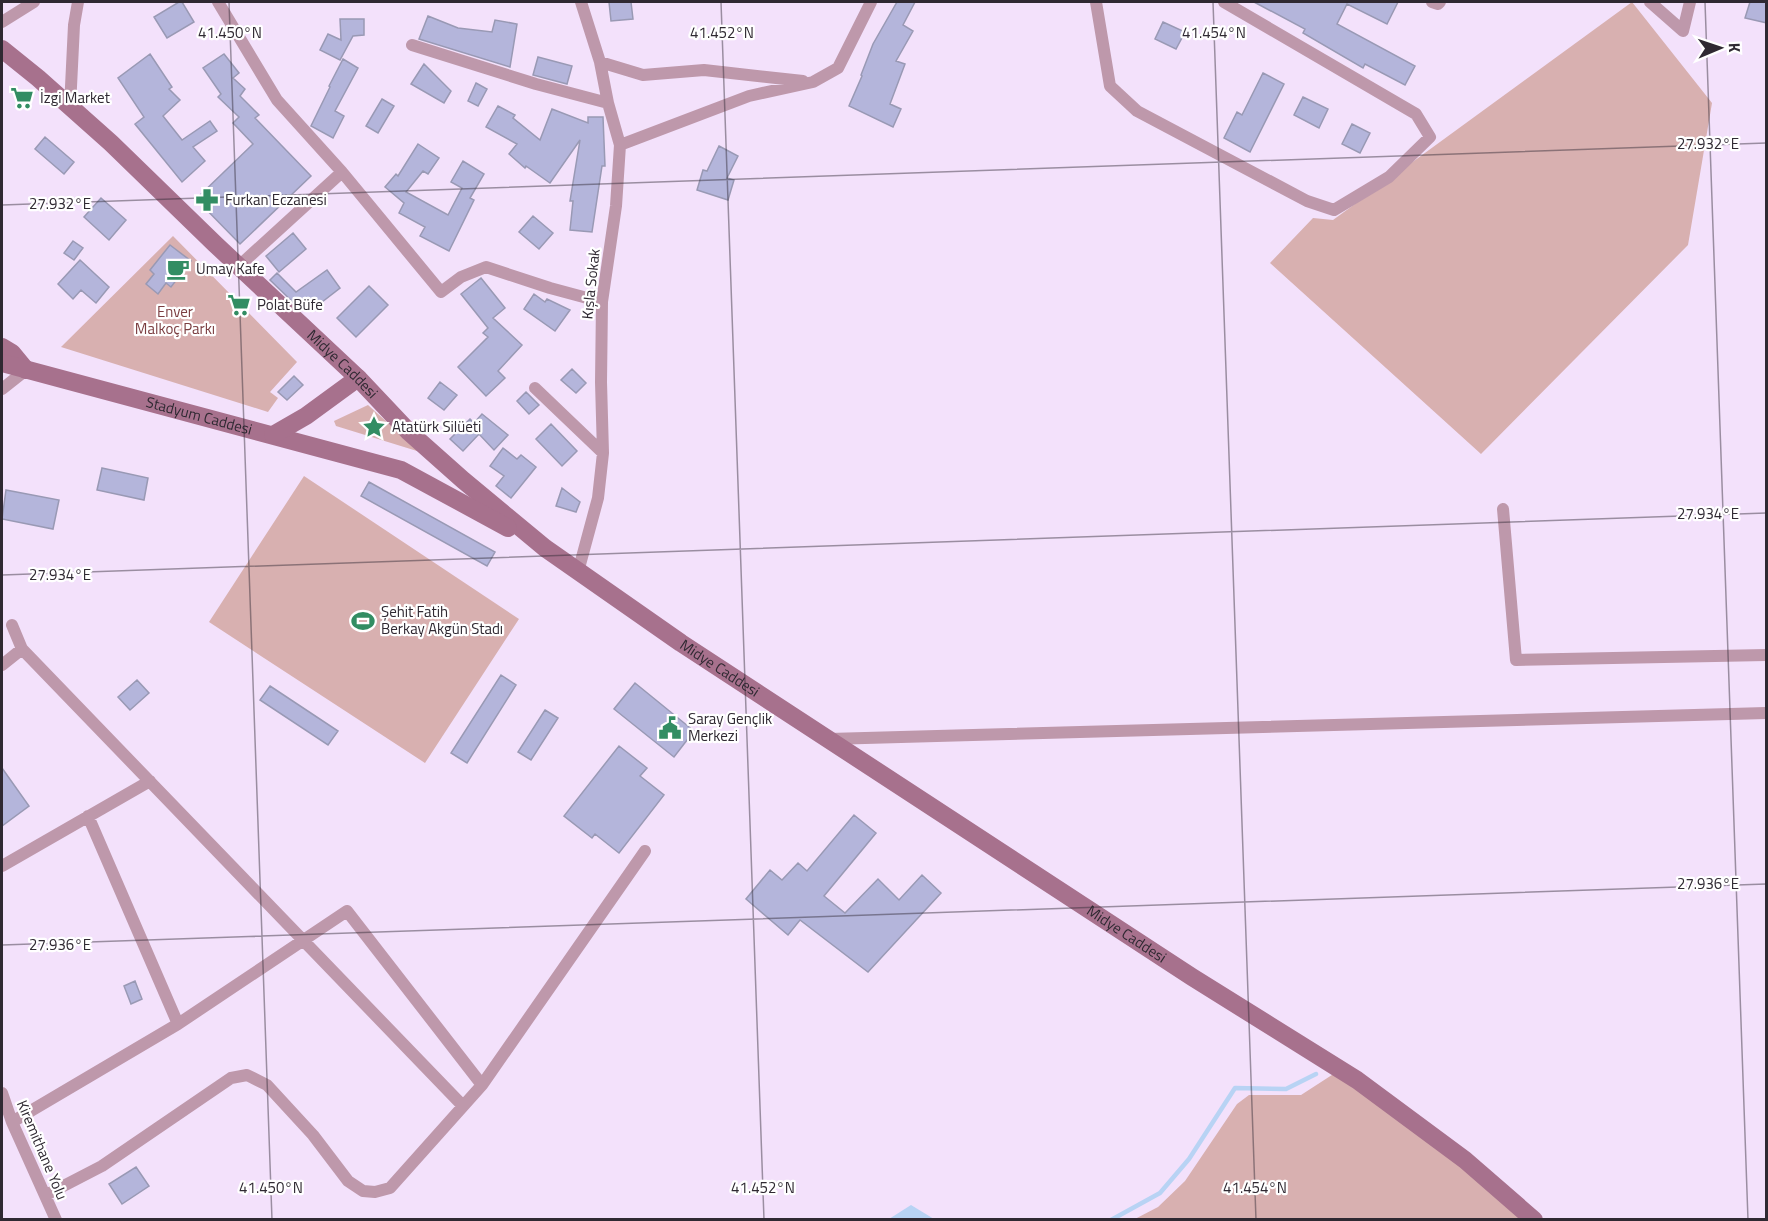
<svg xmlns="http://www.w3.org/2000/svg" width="1768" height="1221" viewBox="0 0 1768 1221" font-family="'Titillium Web',sans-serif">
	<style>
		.green { fill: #d8b0b0 }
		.water { fill: #b8d3f4 }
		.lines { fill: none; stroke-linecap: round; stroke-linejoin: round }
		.stream { stroke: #b8d3f4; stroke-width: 4.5 }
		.building { fill: #b4b5db; stroke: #9999b4; stroke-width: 1.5 }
		.street { stroke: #be98ab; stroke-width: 12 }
		.secondary { stroke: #a7718d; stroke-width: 18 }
		.ticks { fill: none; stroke: #2f2932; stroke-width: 1.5; stroke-opacity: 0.45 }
		.labels { text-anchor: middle; stroke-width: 4.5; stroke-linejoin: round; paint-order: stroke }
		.poi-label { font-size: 15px; fill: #2f2932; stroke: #fff; text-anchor: start }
		.street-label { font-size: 15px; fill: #2f2932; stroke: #fff }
		.park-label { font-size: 15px; fill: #7b3e41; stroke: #fff }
		.ticks-label { font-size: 15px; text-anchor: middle; fill: #2f2932; stroke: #fff; stroke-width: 4.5; stroke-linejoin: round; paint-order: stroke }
	</style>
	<rect width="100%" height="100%" fill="#f3e1fb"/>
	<path class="green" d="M1632 2 1712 103 1688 245 1481 454 1270 263 1313 218 1333 220Z
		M173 236 297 362 270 392 278 398 268 412 61 347Z
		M368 405 417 449V451L336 426 334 421Z
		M304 476 519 619 425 763 209 622Z
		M1335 1073 1427 1138 1526 1220H1133L1158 1207 1185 1181 1237 1104 1249 1095H1301Z"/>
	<path class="water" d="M911 1205 934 1219H889Z"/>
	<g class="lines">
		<path class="stream" d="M1111 1220 1160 1193 1189 1159 1235 1088 1286 1089 1316 1074"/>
	</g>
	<path class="building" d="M179 2H182L194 22 167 38 154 17Z
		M609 2H631L633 19 611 21Z
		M897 2H915L903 25 913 31 896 61 905 64 890 104 901 109 893 127 849 106 862 76 861 75 873 44Z
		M1254 2H1398L1387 24 1347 4 1337 24 1415 66 1405 85 1365 64 1363 68 1303 33 1305 29Z
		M1750 2H1767V23L1745 18Z
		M428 16 458 28 492 32 495 20 517 24 510 67 419 39Z
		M340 19H364V35L353 36 340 60 320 50 328 34 341 40Z
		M1163 22 1185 32 1176 49 1155 39Z
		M150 54 172 87 169 89 180 100 163 116 182 140 210 121 217 131 193 147 205 161 182 182 135 124 144 117 118 78Z
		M224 54 239 73 233 78 245 89 240 96 259 115 255 118 311 176 240 244 196 199 253 144 233 123 239 117 218 97 221 94 203 68Z
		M538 57 572 66 567 84 533 75Z
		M343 59 358 68 335 111 344 116 333 138 311 126 330 87 329 86Z
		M424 64 451 91 444 103 411 84Z
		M1263 73 1284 84 1250 152 1224 138 1237 112 1242 115Z
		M476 83 487 89 478 106 468 101Z
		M1303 97 1328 109 1319 128 1294 115Z
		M382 99 394 106 378 133 366 126Z
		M498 106 515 115 513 118 540 140 552 109 588 123V117H603L605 166H602L592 232 570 230 573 201H570L580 140 550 183 526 166 525 168 509 154 517 144 486 127Z
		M1352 124 1370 133 1360 153 1342 144Z
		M45 137 74 162 64 174 35 149Z
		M418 144 439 158 428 174 423 171 406 192 448 215 462 188 451 182 463 161 484 174 470 198 474 200 449 251 420 236 425 227 399 213 404 203 385 187 396 174 398 176Z
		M719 146 738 156 727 178 734 180 728 200 697 190 703 170 707 171Z
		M101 198 126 220 109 240 84 217Z
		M533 216 553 233 539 249 519 232Z
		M293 233 306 249 279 272 266 256Z
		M73 241 83 248 74 260 64 253Z
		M170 245 191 261 171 287 166 283 158 294 146 284 154 274 150 270Z
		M80 260 109 287 96 303 81 290 73 299 58 284Z
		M327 270 340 288 313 309 307 300 299 308 270 280 277 273 296 292Z
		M481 278 505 308 493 318 522 345 498 371 505 378 486 396 458 367 488 337 483 333 488 328 461 294Z
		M369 286 388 305 356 337 337 318Z
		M534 294 545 302 547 299 570 310 555 331 524 309Z
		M572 369 586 383 576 393 561 380Z
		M294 376 303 385 287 400 278 392Z
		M440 382 457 395 444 410 428 398Z
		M526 392 539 405 529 414 517 401Z
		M482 414 508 435 494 450 479 434 463 451 450 439 470 419 474 423Z
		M551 424 577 451 562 466 536 439Z
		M503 448 517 459 521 455 536 467 511 498 496 486 504 476 490 466Z
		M102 468 148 478 144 500 97 490Z
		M369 482 495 552 487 566 361 496Z
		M562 488 580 502 576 512 556 506Z
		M6 490 59 500 53 529 2 519Z
		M501 675 516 685 467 763 451 753Z
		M137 680 149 693 130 710 118 697Z
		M635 683 694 731 674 757 614 709Z
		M270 686 338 731 328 745 260 700Z
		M545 710 558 718 531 760 518 752Z
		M619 746 647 768 640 776 664 795 619 853 595 834 592 838 564 816Z
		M2 768 29 806 2 826Z
		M854 815 876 833 824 896 845 913 878 879 899 900 922 875 941 893 868 972 800 920 788 935 746 899 770 870 782 880 798 863 807 871Z
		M135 981 142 999 131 1004 124 986Z
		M136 1167 149 1186 122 1204 109 1184Z"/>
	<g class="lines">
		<path class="street" d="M218 2 277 100 342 172 441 292 461 277 486 267 550 288 602 302
			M1096 2 1110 86 1137 111 1307 201 1334 210 1389 177 1430 137 1416 114 1224 2
			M1432 2 1438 4 1440 2
			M1650 2 1683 31 1690 2
			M2 22 34 2
			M412 45 536 84 608 103
			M600 62 643 75 704 70 803 81
			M70 107 74 25 78 2
			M620 145 749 96 813 82 838 68 871 2
			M239 266 342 172
			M535 388 603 453
			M2 389 26 370
			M1503 509 1516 660 1766 655
			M578 572 598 498 603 453 601 382 602 302 616 206 620 145 608 103 600 62 581 2
			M12 625 22 649 463 1106
			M2 665 22 649
			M829 739 1766 713
			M88 816 178 1024
			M2 866 150 781
			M2 1093 12 1122 56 1220
			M12 1122 178 1024 347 911 482 1085
			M46 1195 102 1166 231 1078 247 1075 267 1085 313 1135 348 1181 363 1191 375 1192 390 1188 482 1085 645 851"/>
		<g class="secondary">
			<path id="s1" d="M2 49 38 78 111 143 215 244 358 378 409 432 463 480 545 548 681 643 1192 977 1357 1080 1465 1160 1534 1220"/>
			<path d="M2 347 12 353 26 370"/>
			<path id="s2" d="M2 363 401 470 508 528"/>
			<path d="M273 435 306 416 358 378"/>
		</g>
	</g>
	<path class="ticks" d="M229 2 272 1220M721 2 764 1220M1213 2 1256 1220M1705 2 1748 1220M2 205 1766 143M2 575 1766 513M2 945 1766 884"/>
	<defs>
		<g id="supermarket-bare" transform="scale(1.8)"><path d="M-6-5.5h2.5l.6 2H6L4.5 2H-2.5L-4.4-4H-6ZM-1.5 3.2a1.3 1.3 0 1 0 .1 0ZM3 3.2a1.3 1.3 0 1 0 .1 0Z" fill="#328d63" stroke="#fff" stroke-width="2.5" paint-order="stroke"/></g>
		<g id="pharmacy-bare" transform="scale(1.8)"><path d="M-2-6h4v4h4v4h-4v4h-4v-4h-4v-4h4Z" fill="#328d63" stroke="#fff" stroke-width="2.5" paint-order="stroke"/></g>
		<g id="cafe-bare" transform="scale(1.8)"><path d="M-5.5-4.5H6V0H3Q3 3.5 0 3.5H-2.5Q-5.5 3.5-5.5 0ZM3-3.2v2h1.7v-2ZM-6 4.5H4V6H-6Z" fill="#328d63" stroke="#fff" stroke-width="2.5" paint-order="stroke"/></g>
		<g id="sight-bare" transform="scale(1.8)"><path d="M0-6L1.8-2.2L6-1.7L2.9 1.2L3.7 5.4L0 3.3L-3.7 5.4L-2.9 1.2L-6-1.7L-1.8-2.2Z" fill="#328d63" stroke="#fff" stroke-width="2.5" paint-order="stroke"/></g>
		<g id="stadium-bare" transform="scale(1.8)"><path d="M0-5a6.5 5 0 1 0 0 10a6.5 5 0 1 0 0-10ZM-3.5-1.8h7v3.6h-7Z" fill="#328d63" stroke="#fff" stroke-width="2.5" paint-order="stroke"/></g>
		<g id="civic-bare" transform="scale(1.8)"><path d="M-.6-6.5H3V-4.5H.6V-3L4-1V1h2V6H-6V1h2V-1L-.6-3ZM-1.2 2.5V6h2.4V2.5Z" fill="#328d63" stroke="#fff" stroke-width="2.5" paint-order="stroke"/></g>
	</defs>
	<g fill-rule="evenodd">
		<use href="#supermarket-bare" x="22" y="98"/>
		<use href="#pharmacy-bare" x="207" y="200"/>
		<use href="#cafe-bare" x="178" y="269"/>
		<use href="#supermarket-bare" x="239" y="305"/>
		<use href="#sight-bare" x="374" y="427"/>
		<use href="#stadium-bare" x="363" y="621"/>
		<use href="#civic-bare" x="670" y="728"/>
	</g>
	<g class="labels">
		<g class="poi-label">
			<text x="40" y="103">İzgi Market</text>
			<text x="225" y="205">Furkan Eczanesi</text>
			<text x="196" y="274">Umay Kafe</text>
			<text x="257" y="310">Polat Büfe</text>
			<text x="392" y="432">Atatürk Silüeti</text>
			<text x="381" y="617">Şehit Fatih<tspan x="381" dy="17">Berkay Akgün Stadı</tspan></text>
			<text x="688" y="724">Saray Gençlik<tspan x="688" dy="17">Merkezi</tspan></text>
		</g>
		<g class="street-label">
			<text transform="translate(591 284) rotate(-84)" y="5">Kışla Sokak</text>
			<text dy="5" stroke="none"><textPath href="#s1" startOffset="464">Midye Caddesi</textPath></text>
			<text dy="5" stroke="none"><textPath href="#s2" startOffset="204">Stadyum Caddesi</textPath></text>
			<text dy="5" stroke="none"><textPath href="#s1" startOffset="950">Midye Caddesi</textPath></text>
			<text dy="5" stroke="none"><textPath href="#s1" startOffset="1436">Midye Caddesi</textPath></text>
			<text transform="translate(42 1150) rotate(67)" y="5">Kiremithane Yolu</text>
		</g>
		<g class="park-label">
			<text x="175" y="317">Enver<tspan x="175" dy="17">Malkoç Parkı</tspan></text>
		</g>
	</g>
	<g class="ticks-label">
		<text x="230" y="38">41.450°N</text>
		<text x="722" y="38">41.452°N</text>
		<text x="1214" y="38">41.454°N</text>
		<text x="1708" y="149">27.932°E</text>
		<text x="60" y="209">27.932°E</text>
		<text x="1708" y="519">27.934°E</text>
		<text x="60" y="580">27.934°E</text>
		<text x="1708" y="889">27.936°E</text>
		<text x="60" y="950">27.936°E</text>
		<text x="271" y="1193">41.450°N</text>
		<text x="763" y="1193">41.452°N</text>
		<text x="1255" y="1193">41.454°N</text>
	</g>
	<rect width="1768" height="1221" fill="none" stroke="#2f2932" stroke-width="6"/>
	<g transform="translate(1720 48) rotate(88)" stroke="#ffffff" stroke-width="4.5" paint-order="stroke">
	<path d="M0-4.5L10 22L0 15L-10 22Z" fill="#2f2932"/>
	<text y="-9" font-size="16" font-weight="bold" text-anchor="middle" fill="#2f2932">K</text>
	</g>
</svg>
